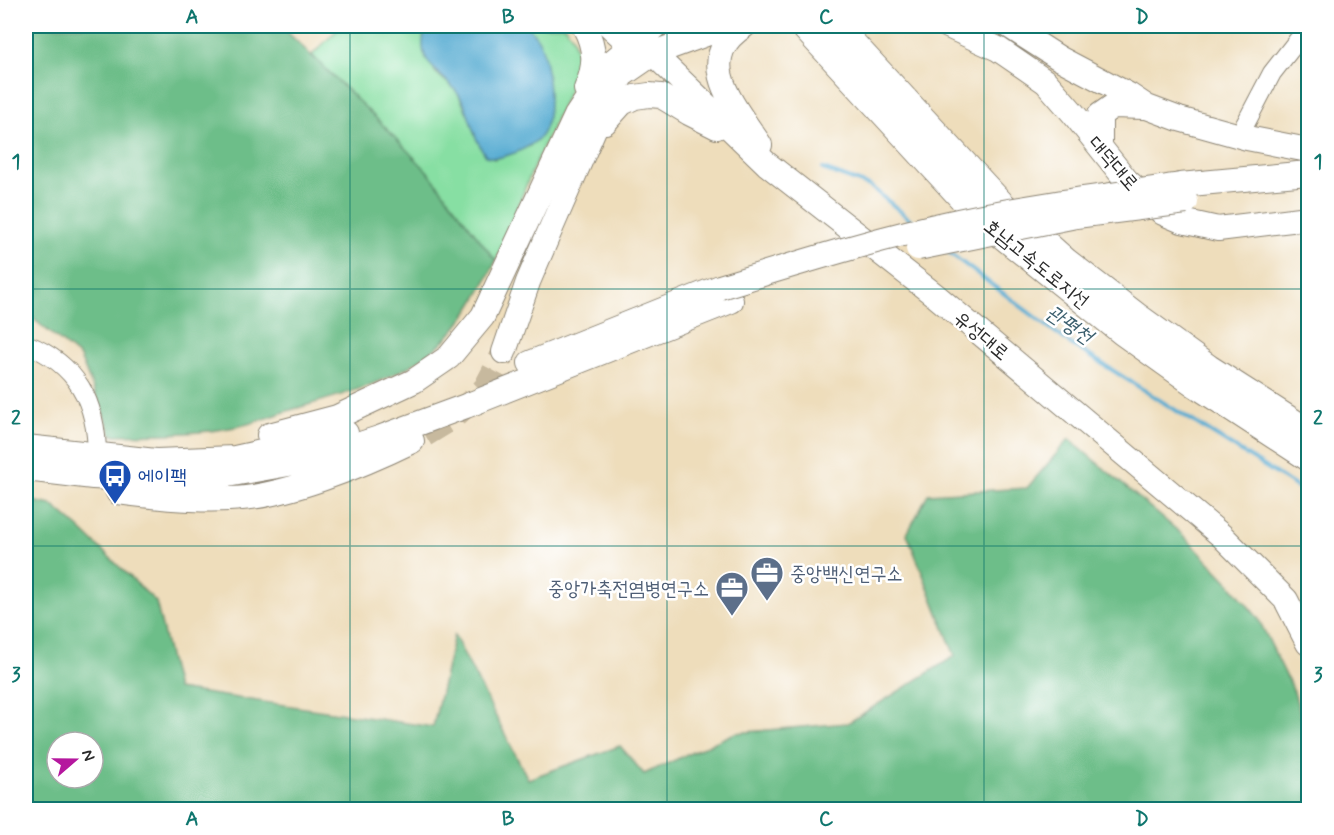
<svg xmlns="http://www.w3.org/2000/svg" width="1334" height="835" viewBox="0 0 1334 835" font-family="Mynerve,'Poor Story',sans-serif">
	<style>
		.green { fill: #87dfa3; stroke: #598567; stroke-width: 1.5 }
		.forest { fill: #6dbe89; stroke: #4c745a; stroke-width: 1.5; fill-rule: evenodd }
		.water { fill: #56acd2; stroke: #406c7e; stroke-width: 1.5 }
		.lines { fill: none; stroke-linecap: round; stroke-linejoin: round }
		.stream { stroke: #56acd2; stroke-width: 4 }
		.major-tunnel { stroke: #c7b99e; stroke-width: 24; stroke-dasharray: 24 12; stroke-linecap: butt }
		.minor-casing { stroke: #8c8473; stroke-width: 20 }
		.major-casing { stroke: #8c8473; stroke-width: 26 }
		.highway-casing { stroke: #8c8473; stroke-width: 29 }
		.minor { stroke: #fff; stroke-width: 18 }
		.major { stroke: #fff; stroke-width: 24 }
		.highway { stroke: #fff; stroke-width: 27 }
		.major-bridge-casing { stroke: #8c8473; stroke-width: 26; stroke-linecap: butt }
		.major-bridge { stroke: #fff; stroke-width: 24 }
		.grid { fill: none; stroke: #0f766e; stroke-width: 1.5; stroke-opacity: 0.55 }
		.labels { text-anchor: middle; stroke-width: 5; stroke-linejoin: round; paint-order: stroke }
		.street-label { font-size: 20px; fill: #2b2b2b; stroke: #fff }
		.transit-label { font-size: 20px; fill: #164399; stroke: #fff; text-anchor: start }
		.service-label { font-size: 20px; fill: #4e5e75; stroke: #fff; text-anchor: start }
		.water-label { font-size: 21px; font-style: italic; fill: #3c5f6e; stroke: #fff }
		.neatline { fill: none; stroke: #0f766e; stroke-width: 2 }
		.grid-label { font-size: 20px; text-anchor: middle; font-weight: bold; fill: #0f766e }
	</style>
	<rect width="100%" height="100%" fill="#fff"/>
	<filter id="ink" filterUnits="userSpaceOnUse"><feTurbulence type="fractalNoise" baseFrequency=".0167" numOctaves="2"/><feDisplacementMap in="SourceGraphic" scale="12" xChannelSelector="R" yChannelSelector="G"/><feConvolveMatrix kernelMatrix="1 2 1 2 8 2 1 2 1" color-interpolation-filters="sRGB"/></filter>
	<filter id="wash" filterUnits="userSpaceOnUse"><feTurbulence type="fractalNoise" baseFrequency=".008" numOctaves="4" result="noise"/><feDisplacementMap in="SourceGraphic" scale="24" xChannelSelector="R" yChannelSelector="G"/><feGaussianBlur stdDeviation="1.35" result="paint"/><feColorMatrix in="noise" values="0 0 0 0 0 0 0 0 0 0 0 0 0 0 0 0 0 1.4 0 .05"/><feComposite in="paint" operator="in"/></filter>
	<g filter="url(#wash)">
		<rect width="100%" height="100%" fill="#edb"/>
		<path class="green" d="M341 26H427L423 36 435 72 457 91 469 117 494 159 530 146 528 26H565L573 37 580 67 532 171 496 261 428 172 312 55Z"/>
		<path class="forest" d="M26 26H281L381 123 428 172 496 261C481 292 464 324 437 347 395 382 339 396 287 411 270 417 253 424 235 427 195 435 153 434 112 435L80 357 26 313Z
			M1069 439 1184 536 1230 584 1258 618 1294 692 1308 741V809H26V500L52 505 78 527 156 602 177 689 433 727 454 635 528 779 620 746 644 774 735 733 848 723 955 656 907 534 928 494 1027 488ZM57 742H93V778H57Z"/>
		<path class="water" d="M427 26H528C531 31 536 35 539 41 549 60 555 120 540 137 534 144 526 148 517 152 506 156 497 160 486 156 472 137 472 119 462 100 448 72 410 67 427 26Z"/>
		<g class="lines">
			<path class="stream" d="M823 169 870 186 912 221
				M947 251 1071 344 1308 494"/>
		</g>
	</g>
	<g filter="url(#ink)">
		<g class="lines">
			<path class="major-tunnel" d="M425 435 453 418 485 388 504 352"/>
			<g class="minor-casing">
				<path id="minor" d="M1239 136 1272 73 1308 27 1307 26
					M26 344C77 364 97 402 97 456"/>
			</g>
			<g class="major-casing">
				<path id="major" d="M584 26C596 48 596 66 586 89
					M610 26 622 37 639 40 767 164 936 296 1222 536 1286 600 1308 643
					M744 26C691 60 736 108 760 145
					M948 26 998 49 1046 82 1073 113 1127 181 1163 213 1182 221 1218 229 1308 218
					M1009 26 1059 58 1129 95 1147 107 1179 119 1247 138 1308 150
					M605 122 622 103 635 97 649 95 661 96 689 113 717 127
					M1100 147V115L1113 106 1144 107
					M1180 185 1308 173
					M504 352 528 282 552 226 602 111 622 75 654 53 728 26
					M530 363 720 287
					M269 435 337 417 414 381 449 357 483 316 576 116 612 62 655 26
					M26 447 156 461 235 458 346 433
					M26 469 93 477 167 481 227 475 311 460 379 438 466 406 731 301
					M118 492C155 497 192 501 229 499 283 498 363 465 412 441"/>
			</g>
			<g class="highway-casing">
				<path id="highway" d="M804 26 981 218 1123 332 1196 384 1308 457
					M836 26 1001 204 1066 262 1136 316 1208 368 1308 432"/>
			</g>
			<use href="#minor" class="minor"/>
			<use href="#major" class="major"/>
			<use href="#highway" class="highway"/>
			<g class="major-bridge-casing">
				<path id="major-bridge" d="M918 248 1076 216 1186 202
					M720 287C799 263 878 238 958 221 1032 205 1106 196 1180 185"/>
			</g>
			<use href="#major-bridge" class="major-bridge"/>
		</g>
	</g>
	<path class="grid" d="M350 26V810M667 26V810M984 26V810M26 289H1308M26 546H1308"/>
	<defs>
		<g id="bus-pin" transform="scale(1.725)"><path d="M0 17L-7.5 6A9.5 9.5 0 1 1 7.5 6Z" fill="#1a4fb4" stroke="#fff"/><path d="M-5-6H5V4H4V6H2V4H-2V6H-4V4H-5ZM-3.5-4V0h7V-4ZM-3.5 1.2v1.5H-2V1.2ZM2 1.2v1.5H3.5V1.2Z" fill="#fff"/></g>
		<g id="office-pin" transform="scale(1.725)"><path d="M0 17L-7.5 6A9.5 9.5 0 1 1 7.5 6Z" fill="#5c6f8a" stroke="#fff"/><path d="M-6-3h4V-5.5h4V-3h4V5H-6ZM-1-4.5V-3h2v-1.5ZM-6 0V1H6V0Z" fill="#fff"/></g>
	</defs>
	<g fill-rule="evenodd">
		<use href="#bus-pin" x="115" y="476"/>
		<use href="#office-pin" x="767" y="573"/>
		<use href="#office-pin" x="732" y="588"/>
	</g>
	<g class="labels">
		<g class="street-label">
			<text transform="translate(1114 163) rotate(49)" y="7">대덕대로</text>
			<text transform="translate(1037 263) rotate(39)" y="7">호남고속도로지선</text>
			<text transform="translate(982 335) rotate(40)" y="7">유성대로</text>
		</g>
		<g class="transit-label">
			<text x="138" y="483">에이팩</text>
		</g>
		<g class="service-label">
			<text x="790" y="580">중앙백신연구소</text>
			<text x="709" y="595" text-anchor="end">중앙가축전염병연구소</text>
		</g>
		<g class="water-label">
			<text transform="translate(1070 324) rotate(35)" y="7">관평천</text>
		</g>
	</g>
	<rect width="1334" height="835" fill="none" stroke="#fff" stroke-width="66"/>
	<g transform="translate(75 760) rotate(70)"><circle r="28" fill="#ffffff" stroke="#aaaaaa" stroke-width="1.5"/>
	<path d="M0-4.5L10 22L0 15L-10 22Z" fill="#b5179e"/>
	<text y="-9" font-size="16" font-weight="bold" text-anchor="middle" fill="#2b2b2b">N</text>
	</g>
	<rect x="33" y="33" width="1268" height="769" class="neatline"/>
	<g class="grid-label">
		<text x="192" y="23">A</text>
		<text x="508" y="23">B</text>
		<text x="826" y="23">C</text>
		<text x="1142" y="23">D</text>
		<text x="16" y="168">1</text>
		<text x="1318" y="168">1</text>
		<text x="16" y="424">2</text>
		<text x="1318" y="424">2</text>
		<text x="16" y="681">3</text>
		<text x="1318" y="681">3</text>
		<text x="192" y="825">A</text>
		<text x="508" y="825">B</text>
		<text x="826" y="825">C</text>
		<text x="1142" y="825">D</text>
	</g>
</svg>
